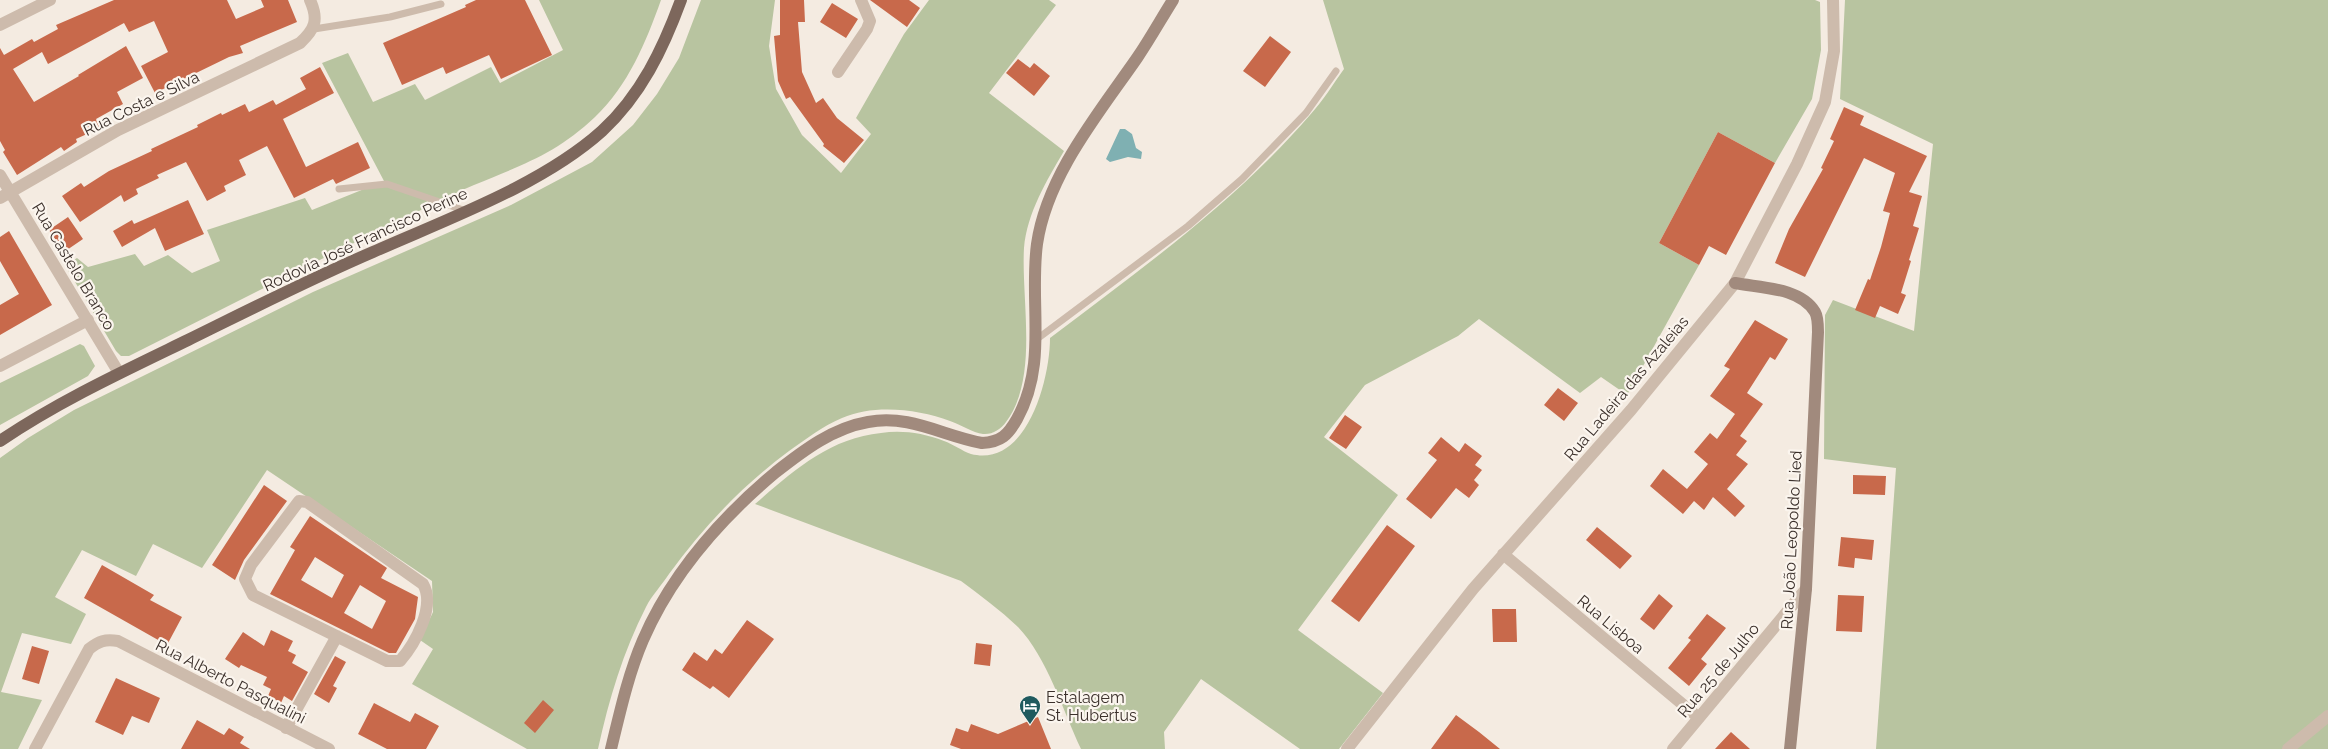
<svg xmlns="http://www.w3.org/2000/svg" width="2328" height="749" viewBox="0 0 2328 749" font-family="Raleway,sans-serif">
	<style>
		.green { fill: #b8c4a0 }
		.water { fill: #7fb0b2 }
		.building { fill: #c8694b; fill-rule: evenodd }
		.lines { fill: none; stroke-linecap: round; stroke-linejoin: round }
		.lane { stroke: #cdbbac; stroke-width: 7 }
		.street { stroke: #cdbbac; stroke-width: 12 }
		.secondary { stroke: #a18a7d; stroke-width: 12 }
		.primary { stroke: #7d675c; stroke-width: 12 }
		.labels { text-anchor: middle; stroke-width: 4.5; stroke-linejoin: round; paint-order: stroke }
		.street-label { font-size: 16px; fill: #3b302b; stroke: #fbf5ee }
		.poi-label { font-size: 16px; fill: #3b302b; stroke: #fbf5ee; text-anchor: start }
	</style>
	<rect width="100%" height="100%" fill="#f4ebe1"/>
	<path class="green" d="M539 0H661C646 42 628 86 595 117 556 154 522 165 474 185 457 192 440 201 423 209 324 257 227 307 129 356H121L116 351 65 265 77 258 88 267 135 254 144 266 168 255 192 273 220 261 207 230 305 198 312 210 384 181 322 63 348 53 373 102 415 84 425 100 491 67 500 83 563 50Z
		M701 0H775L769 46 776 89 802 135 841 173 871 134 856 118 904 34 929 0H1049L1056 5 989 93 1064 151C1047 180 1027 213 1024 248 1021 300 1039 378 1006 422 1001 429 992 435 983 434 973 433 960 424 950 421 918 409 874 404 842 418 823 426 806 439 789 451 742 486 703 527 669 574 662 585 652 595 646 607 623 652 609 699 598 749H527L412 684 433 649 420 640 433 612 432 581 267 470 202 568 153 544 136 576 82 550 55 597 86 614 71 644 22 633 1 692 42 700 18 749H0V458L28 438 74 410 313 292 511 205 592 162 633 125 657 94 679 58Z
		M1323 0H1815L1820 2 1821 50 1812 99 1775 163 1718 132 1659 243 1699 265 1627 395 1601 377 1580 393 1479 319 1458 336 1365 385 1324 437 1398 495 1298 630 1383 693 1339 749H1300L1201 679 1164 732 1165 749H1081C1063 711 1047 657 1018 627 1000 610 980 595 961 581L755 504C792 472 829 438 881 433 902 430 923 433 944 441 953 444 962 451 971 454 1027 468 1050 379 1050 338 1141 269 1235 202 1310 115 1323 101 1333 84 1344 69Z
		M1845 0H2328V749H1876L1896 468 1824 459 1825 315 1833 300 1914 331 1933 144 1840 99Z
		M80 344 84 346 95 366 88 376 0 425V383Z"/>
	<path class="water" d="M1120 129H1125L1132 134 1136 148 1142 152 1141 159 1128 157 1110 162 1106 159Z"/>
	<path class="building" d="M114 0H227L236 19 264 7 261 0H288L297 22 240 46 243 53 229 57 155 93 141 66 168 52 154 21 129 32 124 23 48 64 42 52 13 69 34 102 79 76 78 75 126 46 143 78 117 92 123 104 96 119 100 128 76 139 77 142 64 151 61 147 17 175 3 152 5 150 0 141V48L4 55 32 39 34 42 58 29 56 25Z
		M476 0H525L552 55 501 79 489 55 446 74 443 67 402 85 383 43 466 7 465 5Z
		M780 0H804L805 22H798L802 72 816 103 823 98 837 118 864 140 844 163 823 146 824 144 790 97 786 99 778 81 774 36 780 35Z
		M870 0H909L920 8 907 27Z
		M832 3 858 19 846 38 820 22Z
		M1270 36 1291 52 1265 87 1243 71Z
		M1018 59 1030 68 1034 63 1050 76 1034 96 1006 73Z
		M320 67 334 93 283 119 306 167 358 142 370 168 336 184 333 179 294 198 267 146 239 160 246 175 224 186 226 191 207 201 186 162 157 175 159 178 136 189 138 194 124 202 121 195 80 222 62 196 81 183 84 187 109 171 152 151 151 149 198 127 197 125 221 113 222 115 245 104 249 112 273 100 276 105 306 89 300 78Z
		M1844 107 1864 116 1860 125 1927 156 1909 192 1922 196 1913 226 1919 228 1909 260 1911 261 1901 293 1906 295 1898 314 1880 306 1875 318 1855 310 1868 279 1870 280 1881 247 1890 213 1883 211 1895 173 1864 158 1805 277 1775 263 1789 229 1823 169 1821 168 1834 141 1830 139Z
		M1718 132 1775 163 1726 255 1709 246 1699 265 1659 243Z
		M188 200 204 234 165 251 155 228 122 247 113 231 132 220 134 224Z
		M68 217 83 239 64 252 49 230Z
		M9 231 52 305 0 335V305L19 294 0 261V237Z
		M1755 320 1788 339 1775 360 1770 357 1747 393 1763 404 1740 436 1747 441 1736 455 1748 464 1727 489 1745 506 1735 517 1713 497 1704 510 1694 501 1683 514 1650 486 1663 469 1687 489 1708 464 1694 452 1710 433 1717 439 1735 414 1710 396 1730 369 1724 366Z
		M1558 388 1578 403 1564 421 1544 405Z
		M1345 415 1362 427 1346 449 1329 438Z
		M1441 437 1459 452 1465 443 1482 456 1475 465 1482 470 1474 480 1479 485 1469 498 1456 488 1431 519 1406 499 1437 460 1428 453Z
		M1853 475 1886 476 1885 495 1853 494Z
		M264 485 287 501 244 560 235 580 212 565Z
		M310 516 387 568 381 578 418 597 415 619 396 653H389L270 594 295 550 290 547ZM315 557 344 575 332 598 301 580ZM360 585 386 601 372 629 344 613Z
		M1387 525 1415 546 1359 622 1331 601Z
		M1597 527 1632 556 1620 569 1586 540Z
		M1841 537 1874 540 1872 560 1855 558 1854 568 1838 566Z
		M102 565 154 595 150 600 182 617 167 645 84 598Z
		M1659 594 1673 606 1654 630 1640 619Z
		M1838 595 1864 596 1862 632 1836 631Z
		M1492 609H1516L1517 642H1493Z
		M1707 614 1726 628 1701 659 1707 664 1689 686 1668 668 1691 640 1688 638Z
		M747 620 774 639 729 698 713 686 710 689 682 670 694 652 707 661 715 649 722 654Z
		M271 630 293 641 288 651 296 655 292 663 308 672 292 701 284 696 281 703 268 696 271 689 263 685 267 677 241 665 239 668 225 659 243 632 264 646Z
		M976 643 992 645 990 666 974 664Z
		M32 646 49 651 39 684 22 679Z
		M335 656 346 662 333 686 337 688 329 703 314 694Z
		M116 678 160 698 149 723 132 716 123 735 95 722Z
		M543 700 554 710 535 733 524 723Z
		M374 703 410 722 415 713 439 726 426 749H387L358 734Z
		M1456 715 1479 732 1500 749H1431Z
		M1038 717 1051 749H961L950 745 956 728 968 732 971 724 998 734Z
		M197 720 224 735 229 728 244 737 240 743 250 749H181Z
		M1731 732 1750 749H1715Z"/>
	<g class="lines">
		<path class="lane" d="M314 29 390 17 441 4
			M339 189 387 184 466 211
			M1037 339 1188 226 1242 179 1306 113 1336 71"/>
		<path class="street" d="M0 25 50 0
			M838 72 867 29 870 21 861 0
			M0 175 119 373
			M0 198 118 130 300 43C315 29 319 20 310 0
			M0 366 88 320
			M299 501 307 502 423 584C436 606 415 644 400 661H387L253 595 245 579 251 565Z
			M1503 554 1699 718
			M286 728 337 636
			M35 749 89 649C99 641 105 639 118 641L329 749
			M1347 749 1473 589 1631 410 1735 283 1797 164 1825 102 1834 51 1833 0
			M1673 749 1806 589
			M2288 749 2328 716"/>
		<path class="secondary" d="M1735 283C1760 288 1800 287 1815 312 1818 317 1818 326 1818 332L1806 589 1790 749
			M611 749C620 712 628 675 643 640 672 573 721 518 776 472 804 450 833 428 868 422 910 414 943 436 982 443 1001 442 1008 435 1017 419 1048 363 1029 304 1037 244 1047 175 1099 113 1137 58 1150 39 1161 19 1173 0"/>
		<path class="primary" d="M0 441C59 401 124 371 188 340 249 310 310 279 373 252 447 219 542 185 602 131 641 95 663 49 681 0"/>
	</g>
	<defs>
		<g id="hotel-pin" transform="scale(1.125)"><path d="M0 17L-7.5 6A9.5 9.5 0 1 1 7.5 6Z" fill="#1f5a5e" stroke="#fbf5ee"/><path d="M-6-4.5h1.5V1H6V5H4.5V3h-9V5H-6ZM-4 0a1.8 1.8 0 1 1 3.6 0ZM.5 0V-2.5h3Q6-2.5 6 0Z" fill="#fff"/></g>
	</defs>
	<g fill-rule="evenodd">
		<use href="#hotel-pin" x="1030" y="706"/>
	</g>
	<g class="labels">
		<g class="street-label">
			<text transform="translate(141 103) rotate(-26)" y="6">Rua Costa e Silva</text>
			<text transform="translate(365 239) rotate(-25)" y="6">Rodovia José Francisco Perine</text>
			<text transform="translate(74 266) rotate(59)" y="6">Rua Castelo Branco</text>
			<text transform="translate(1626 388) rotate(-50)" y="6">Rua Ladeira das Azaleias</text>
			<text transform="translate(1791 540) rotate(-87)" y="6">Rua João Leopoldo Lied</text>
			<text transform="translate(1611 624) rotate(40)" y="6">Rua Lisboa</text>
			<text transform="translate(1718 670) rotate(-50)" y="6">Rua 25 de Julho</text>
			<text transform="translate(231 681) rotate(27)" y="6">Rua Alberto Pasqualini</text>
		</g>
		<g class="poi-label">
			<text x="1046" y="703">Estalagem<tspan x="1046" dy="18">St. Hubertus</tspan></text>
		</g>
	</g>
</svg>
